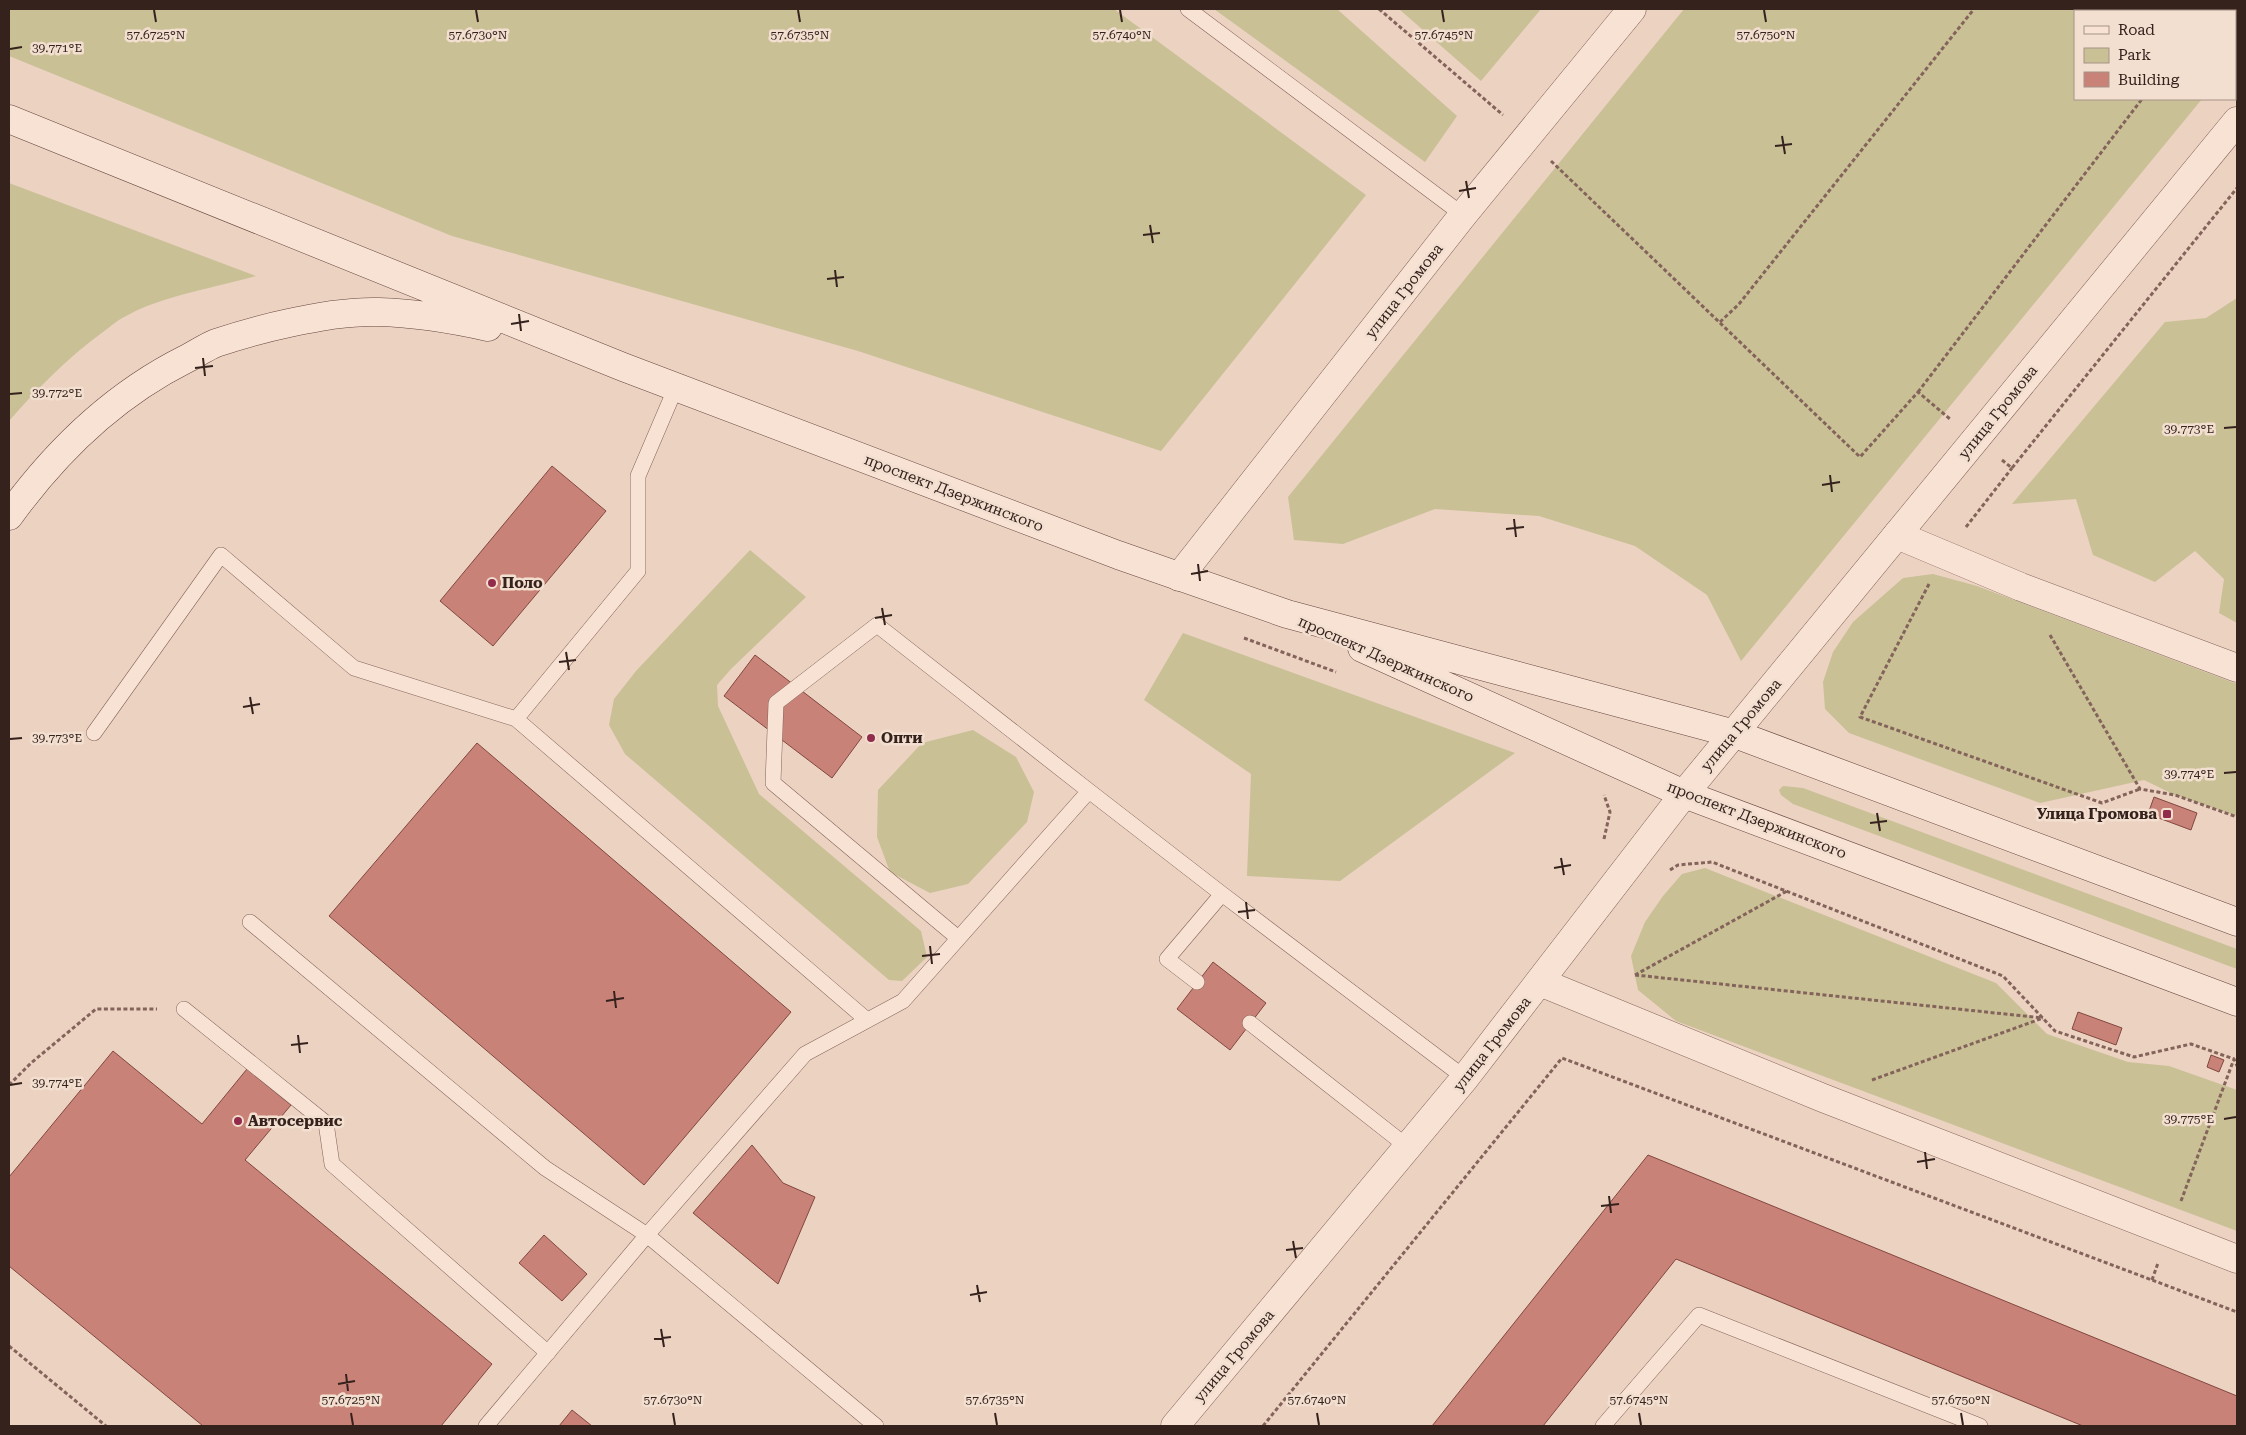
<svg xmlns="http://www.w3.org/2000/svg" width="2246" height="1435" viewBox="0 0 2246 1435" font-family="'Roboto Serif',serif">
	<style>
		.green { fill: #c9c096 }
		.building { fill: #c88278; stroke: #824740 }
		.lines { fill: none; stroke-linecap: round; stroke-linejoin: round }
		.service-casing { stroke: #84645a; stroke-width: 16 }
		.minor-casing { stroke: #84645a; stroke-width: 29 }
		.tertiary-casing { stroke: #84645a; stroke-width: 29 }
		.secondary-casing { stroke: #66453d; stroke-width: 29 }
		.path { stroke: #84645a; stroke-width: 3; stroke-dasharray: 4 2.5; stroke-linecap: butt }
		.service { stroke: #f7e2d4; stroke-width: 15 }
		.minor { stroke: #f7e2d4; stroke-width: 28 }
		.tertiary { stroke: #f7e2d4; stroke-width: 28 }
		.secondary { stroke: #f7e2d4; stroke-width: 28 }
		.ticks { fill: none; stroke: #35221d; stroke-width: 2 }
		.poi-dot { fill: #912c4b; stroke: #f3dfd0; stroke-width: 2 }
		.labels { text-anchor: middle; stroke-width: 5; stroke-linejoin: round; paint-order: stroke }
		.street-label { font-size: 15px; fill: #35221d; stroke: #f3dfd0 }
		.poi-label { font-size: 15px; font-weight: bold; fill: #35221d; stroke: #f3dfd0; text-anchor: start }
		.ticks-label { font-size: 12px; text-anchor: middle; fill: #35221d; stroke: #f3dfd0; stroke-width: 5; stroke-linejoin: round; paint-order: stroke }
	</style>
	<rect width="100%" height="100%" fill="#ecd2c1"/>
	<path class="green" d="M9 9H1114L1366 195 1161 451 858 351 452 236 9 56Z
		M1214 9H1337L1457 116 1425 162Z
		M1399 9H1541L1481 81Z
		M1684 9H2237V56L2235 59V11H2075V99H2202L1741 661 1707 595 1635 546 1539 516 1435 509 1343 544 1294 540 1288 497Z
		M9 183 256 276C218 287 162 296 128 315 119 319 111 326 103 332 67 358 38 388 9 421Z
		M2237 298V623L2219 613 2224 579 2195 551 2155 582 2093 555 2076 499 2012 504 2165 322 2206 318Z
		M750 550 806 597 731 669 717 685 718 706 759 794 921 931 927 957 902 981 889 980 625 754 609 725 614 699 636 671Z
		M1933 574 1977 586 2237 684V816L2175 795 2144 780 2040 803 1849 733 1825 709 1823 682 1833 652 1853 622 1903 578Z
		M1183 633 1515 753 1340 881 1247 876 1251 774 1144 700Z
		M973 730 1016 757 1034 792 1027 822 968 884 930 893 890 872 877 837 878 790 922 743Z
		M1783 786 1803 788 2237 949V969L1793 804 1781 795 1779 790Z
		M1705 868 1996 983 2047 1034 2128 1062 2169 1066 2237 1090V1231L1676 1021 1638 990 1631 956 1645 922 1663 896 1682 874Z"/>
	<path class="building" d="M552 466 606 511 493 646 440 601Z
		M755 655 862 737 832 778 724 696Z
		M477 743 791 1012 644 1185 329 916Z
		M2154 797 2197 813 2191 830 2148 814Z
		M1213 962 1266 1003 1230 1050 1177 1009Z
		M2078 1012 2122 1028 2116 1045 2072 1029Z
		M113 1051 202 1124 247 1069 291 1105 245 1160 492 1364 441 1426H203L9 1266V1177Z
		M2211 1055 2224 1060 2219 1072 2207 1067Z
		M752 1145 783 1183 815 1197 778 1284 693 1213Z
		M1648 1155 2237 1396V1426H2083L1676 1259 1543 1426H1432Z
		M544 1235 587 1274 562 1301 519 1263Z
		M572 1410 592 1426H559Z"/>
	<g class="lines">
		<g class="service-casing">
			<path id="service" d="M1188 9 1463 215
				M676 387 638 476V571L516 719 867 1020
				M94 733 221 555 354 668 516 719
				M250 922 545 1168 647 1235 805 1054 903 1001 1089 791 1222 894 1465 1078
				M958 938 773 783 776 703 877 625 1089 791
				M1197 982 1167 959 1222 894
				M184 1009 326 1123 332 1164 548 1353
				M1250 1023 1409 1148
				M486 1426 647 1235 876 1426
				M1603 1426 1699 1315 1980 1426"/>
		</g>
		<g class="minor-casing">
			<path id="minor" d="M1897 535 2021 587 2237 668
				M1540 982 1823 1098 2237 1259"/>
		</g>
		<g class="tertiary-casing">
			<path id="tertiary" d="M1179 577 1463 215 1632 9
				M1175 1426 1465 1078 1684 794 2237 121"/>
		</g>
		<g class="secondary-casing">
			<path id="secondary" d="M9 119 623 367 1118 555 1287 614 1735 734 2237 922
				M9 516C56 451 114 395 186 359 196 354 206 347 216 343 240 335 265 328 289 323 319 317 348 311 379 312 416 313 452 319 488 327
				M1362 648 1684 794 2237 1002"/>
		</g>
		<path class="path" d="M1379 9 1503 115
			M2209 11 2211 9
			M1551 161 1860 457 1918 392 1950 419
			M1720 322 1739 304 1974 9
			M1918 392 2142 99
			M2002 460 2012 468 2237 188
			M1966 527 2012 468
			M1929 584 1860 717 2102 803 2140 789
			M2050 635 2140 789 2175 795 2237 817
			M1244 638 1336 672
			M1604 839 1610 812 1604 795
			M1670 870 1678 865 1712 862 2003 976 2055 1031 2134 1057 2191 1044 2234 1059 2237 1066
			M1635 975 2043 1018
			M1635 975 1787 891
			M1872 1080 2043 1018
			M9 1085 31 1063 96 1009H157
			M2181 1201 2234 1059
			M2152 1280 2158 1263
			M9 1346 106 1426
			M1263 1426 1562 1058 2237 1312"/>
		<use href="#service" class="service"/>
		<use href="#minor" class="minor"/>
		<use href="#tertiary" class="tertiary"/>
		<use href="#secondary" class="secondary"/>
	</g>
	<path class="ticks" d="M154 10 156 22M476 10 478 22M798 10 800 22M1120 10 1122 22M1442 10 1444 22M1764 10 1766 22M10 49 22 47M1782 136 1785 154M1775 146 1792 144M1466 181 1469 198M1459 191 1476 188M1150 225 1153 243M1143 235 1160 233M835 270 837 287M827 279 844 277M519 314 521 331M511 324 529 321M203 358 205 376M195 368 213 366M10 394 22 393M2224 428 2236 427M1830 475 1832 492M1822 485 1840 482M1514 519 1516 537M1506 529 1524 527M1198 564 1200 581M1191 574 1208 571M882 608 885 625M875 618 892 615M566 652 569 670M559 662 576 660M250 697 253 714M243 707 260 704M10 739 22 738M2224 773 2236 772M1877 813 1880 831M1870 823 1887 821M1561 858 1564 875M1554 868 1571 865M1246 902 1248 919M1238 912 1255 910M930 946 932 964M922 956 940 954M614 991 616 1008M606 1001 624 998M298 1035 300 1053M291 1045 308 1043M10 1085 22 1083M2224 1119 2236 1117M1925 1152 1927 1169M1917 1162 1935 1159M1609 1196 1611 1213M1601 1206 1619 1204M1293 1241 1296 1258M1286 1250 1303 1248M977 1285 980 1302M970 1295 987 1292M661 1329 664 1347M654 1339 671 1337M346 1374 348 1391M338 1384 355 1381M351 1413 353 1425M673 1413 675 1425M995 1413 997 1425M1317 1413 1319 1425M1639 1413 1641 1425M1961 1413 1963 1425"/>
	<g class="poi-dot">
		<circle cx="492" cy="583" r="5"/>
		<circle cx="871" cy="738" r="5"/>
		<rect x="2162" y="809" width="10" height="10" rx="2.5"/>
		<circle cx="238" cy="1121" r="5"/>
	</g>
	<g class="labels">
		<g class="street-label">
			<text transform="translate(1404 291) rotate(-52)" y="5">улица Громова</text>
			<text transform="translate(1998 412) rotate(-51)" y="5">улица Громова</text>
			<text transform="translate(954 493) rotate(21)" y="5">проспект Дзержинского</text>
			<text transform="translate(1386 659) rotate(24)" y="5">проспект Дзержинского</text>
			<text transform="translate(1741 725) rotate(-50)" y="5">улица Громова</text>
			<text transform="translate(1757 820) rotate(21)" y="5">проспект Дзержинского</text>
			<text transform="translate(1492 1044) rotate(-52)" y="5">улица Громова</text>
			<text transform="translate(1234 1356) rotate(-50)" y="5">улица Громова</text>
		</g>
		<g class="poi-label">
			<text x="502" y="588">Поло</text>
			<text x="881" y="743">Опти</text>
			<text x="2157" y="819" text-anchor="end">Улица Громова</text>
			<text x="248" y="1126">Автосервис</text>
		</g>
	</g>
	<g class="ticks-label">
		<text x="156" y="39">57.6725°N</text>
		<text x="478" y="39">57.6730°N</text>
		<text x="800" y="39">57.6735°N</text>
		<text x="1122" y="39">57.6740°N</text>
		<text x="1444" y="39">57.6745°N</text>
		<text x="1766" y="39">57.6750°N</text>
		<text x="57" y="52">39.771°E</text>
		<text x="57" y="397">39.772°E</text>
		<text x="2189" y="433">39.773°E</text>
		<text x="57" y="742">39.773°E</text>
		<text x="2189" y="778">39.774°E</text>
		<text x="57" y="1087">39.774°E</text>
		<text x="2189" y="1123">39.775°E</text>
		<text x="351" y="1404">57.6725°N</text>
		<text x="673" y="1404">57.6730°N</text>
		<text x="995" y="1404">57.6735°N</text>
		<text x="1317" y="1404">57.6740°N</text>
		<text x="1639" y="1404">57.6745°N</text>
		<text x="1961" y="1404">57.6750°N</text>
	</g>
	<rect width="2246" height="1435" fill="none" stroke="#35221d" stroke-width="20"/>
	<rect x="2074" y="10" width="162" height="90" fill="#f3dfd0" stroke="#a79388"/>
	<rect x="2084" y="26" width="25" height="8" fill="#f7e2d4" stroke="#a79388"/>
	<text x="2118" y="35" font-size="15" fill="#35221d">Road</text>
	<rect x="2084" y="48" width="25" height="15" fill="#c9c096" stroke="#a79388"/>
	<text x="2118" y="60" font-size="15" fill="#35221d">Park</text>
	<rect x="2084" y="72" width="25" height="15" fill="#c88278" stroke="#a79388"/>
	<text x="2118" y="85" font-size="15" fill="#35221d">Building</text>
</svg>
